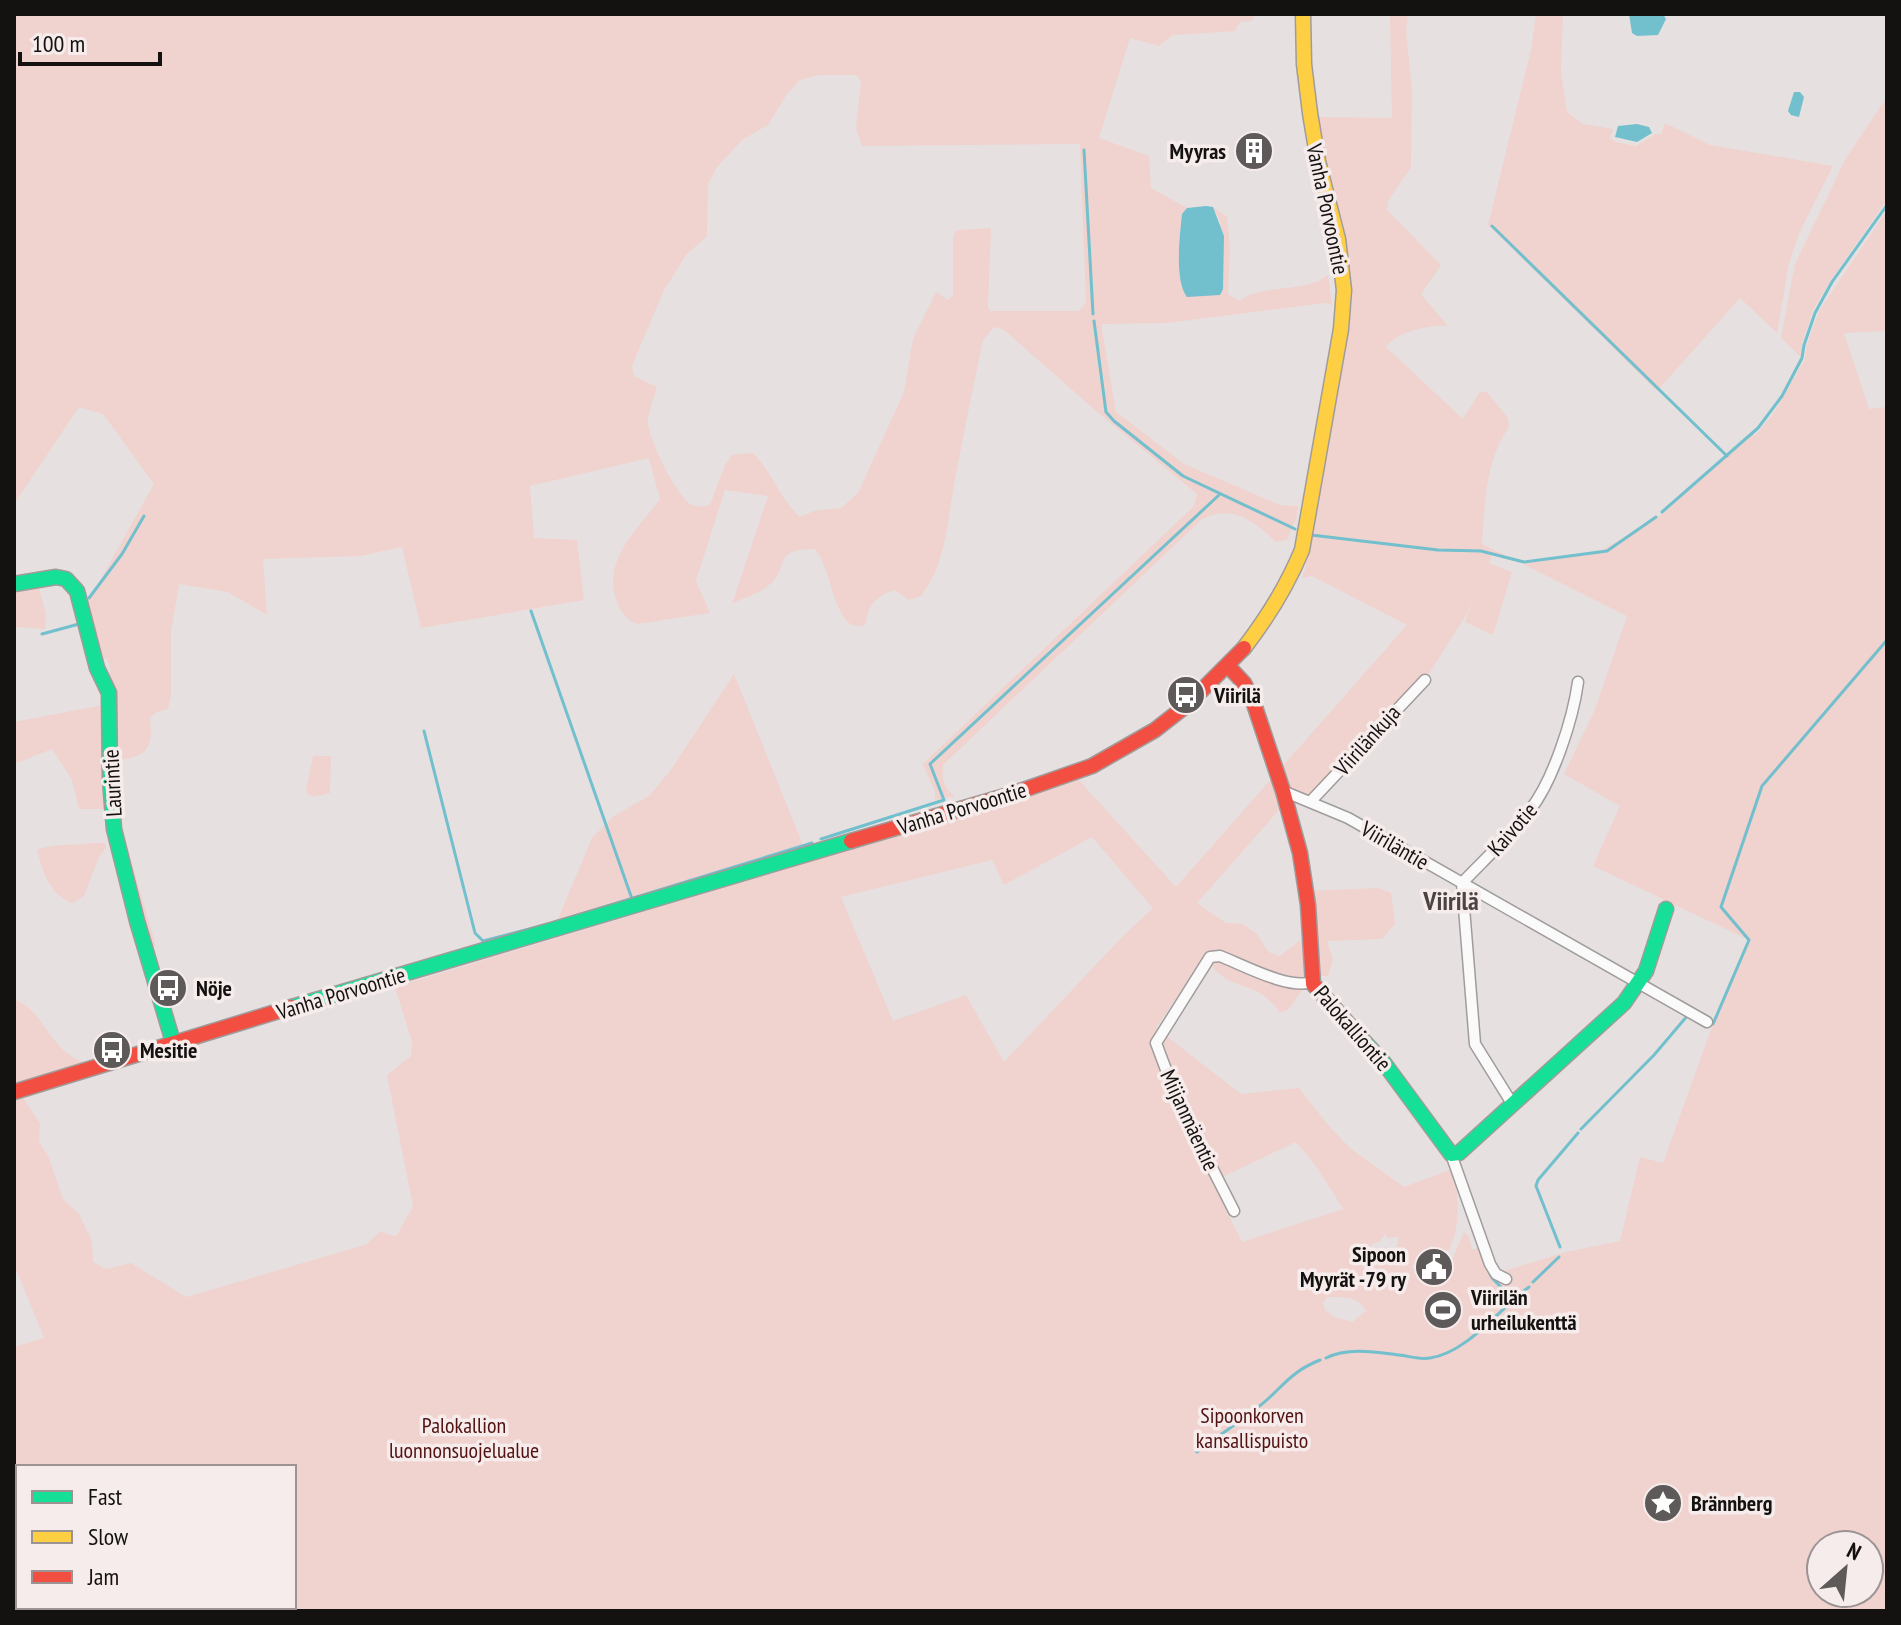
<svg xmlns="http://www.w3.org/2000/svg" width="1901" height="1625" viewBox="0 0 1901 1625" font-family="'PT Sans Narrow',sans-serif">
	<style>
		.green { fill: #f0d2ce; fill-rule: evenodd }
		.water { fill: #72bfcd }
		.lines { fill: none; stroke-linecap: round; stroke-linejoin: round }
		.stream { stroke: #72bfcd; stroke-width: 3 }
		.street-casing { stroke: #a09c9b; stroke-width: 13 }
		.fast-casing { stroke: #a09c9b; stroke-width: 17 }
		.slow-casing { stroke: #a09c9b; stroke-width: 17 }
		.jam-casing { stroke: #a09c9b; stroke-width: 17 }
		.street { stroke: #fbfafa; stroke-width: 10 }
		.fast { stroke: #16e098; stroke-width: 14 }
		.slow { stroke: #ffcf43; stroke-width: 14 }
		.jam { stroke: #f24e42; stroke-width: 14 }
		.labels { text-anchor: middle; stroke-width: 7; stroke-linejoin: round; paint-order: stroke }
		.poi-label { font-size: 22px; font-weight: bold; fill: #141111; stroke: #f6eceb; text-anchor: start }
		.street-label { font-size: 22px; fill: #141111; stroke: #f6eceb }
		.park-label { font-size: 22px; fill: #521212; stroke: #f6eceb }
		.quarter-label { font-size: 26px; font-weight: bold; fill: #4c4444; stroke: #f6eceb }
	</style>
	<rect width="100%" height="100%" fill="#e6e1e0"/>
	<path class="green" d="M14 14H1255L1252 21 1240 22 1235 31 1173 35 1159 46 1130 38 1099 138 1149 156 1151 188 1187 208 1182 214C1180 235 1174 279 1187 297L1221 224 1213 207 1227 217 1230 248 1228 294 1239 301C1265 282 1302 295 1328 275L1332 305 1326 303 1167 323 1102 324V330L1116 412 1184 464 1280 505 1298 506 1296 519 1287 540 1276 542C1254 521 1231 503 1201 520L943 765C942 777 943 788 955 796L935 800V792L923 764 1194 506 1197 494 1096 411 1003 329 994 327 983 340C973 388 963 436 954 485 947 523 946 564 921 596L909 600 895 590C878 595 868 604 866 623L862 626 851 625C829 604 833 573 815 549 769 549 792 568 768 586 758 594 743 598 732 604L768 496 725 490 696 581 710 613 637 624C627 620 621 612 617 602 601 561 638 529 660 499L649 458 530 486 534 538 577 540 584 600 421 628 402 547 360 556 263 559 267 615 228 592 179 584 171 632V696L168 709 157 712 150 718C153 748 148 757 118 760L120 822 156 946 151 947 119 829 114 703 105 748V809H79L72 780 52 749 14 764V722L103 705 101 676 111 672 107 658 95 660 82 613 154 484 103 414 79 407 14 504ZM819 75H856L861 81 856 128 862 146 1080 144 1086 302 1079 311H990L988 306 991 228 957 230 953 236V295L948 300 936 292 913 339 904 392 858 493 841 508 814 511 800 517C780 499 772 472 753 453L732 455 725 465 710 505C704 506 697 508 692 505 677 497 649 440 648 423 648 412 654 398 657 387L634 376 632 366 663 292 686 255 707 236 708 184 717 167 742 140 768 125 787 94 800 80Z
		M1381 14H1408L1406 30 1412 90 1411 167 1388 201 1387 210 1441 265 1421 294 1448 326C1431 324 1395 332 1386 347L1463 419 1480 392H1487L1508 418 1509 427C1485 462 1485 503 1482 544L1523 564 1599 552 1664 513 1752 432 1755 436 1775 411 1805 359 1807 344 1819 311 1887 210V331L1844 333 1869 409 1887 407V1611H14V1347L44 1338 14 1264V1102L23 1098 40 1123 39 1141 49 1158 63 1199 79 1214 92 1241 93 1262 106 1269 131 1263 186 1297 365 1245 381 1231 393 1236 397 1235 413 1206 387 1075 411 1056 412 1042 395 987 962 816 1077 778 1176 887 1407 625 1312 576 1302 578C1318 530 1319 488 1328 439 1336 390 1350 343 1352 294L1318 117 1392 118 1390 16ZM1492 555 1523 564 1627 616 1594 712 1564 774 1620 806 1593 866 1749 940 1709 1035 1663 1163 1640 1157 1620 1241 1566 1252 1498 1273 1475 1235 1477 1248 1472 1250 1469 1236 1464 1232 1452 1260 1441 1266 1432 1255 1415 1269 1411 1267 1432 1245 1439 1254 1449 1250C1459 1228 1459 1209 1456 1185L1461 1183 1455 1168 1404 1187 1351 1149 1329 1126 1299 1088 1241 1094 1156 1028 1205 955C1226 996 1255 975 1280 1013L1289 1009 1312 976H1328L1333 959 1327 941 1382 939 1395 924 1391 893 1378 888 1306 891 1310 940 1299 941 1280 956 1268 952 1257 934 1243 924 1226 923 1197 903 1286 802 1282 791 1311 801 1425 680 1467 613 1475 593 1465 622 1493 635 1512 572 1489 563ZM1092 837 1153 908 1122 937 1004 1062 966 995 893 1021 841 897 992 860 1004 885ZM1181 1107 1218 1179 1296 1142 1316 1166 1343 1209 1242 1242 1177 1111ZM1385 1234 1388 1238 1399 1237 1394 1258 1374 1266 1362 1262 1360 1252 1374 1243 1379 1242ZM1327 1297C1342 1297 1358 1295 1366 1311L1352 1322 1334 1317 1325 1310 1323 1303ZM18 1467H294V1607H18ZM1821 1545H1869V1593H1821Z
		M1536 14H1563L1561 70 1567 112 1583 124 1613 129 1610 138 1616 142 1636 146 1656 134H1661L1665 123 1710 145 1833 166 1800 231 1789 263 1777 333 1740 298 1657 391 1488 225 1531 50Z
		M1887 97V200L1831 280 1813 310 1802 343 1801 357 1781 338 1795 264 1846 158Z
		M38 584 46 614 45 629 14 627V589Z
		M734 674 803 845 558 919 592 838 614 816 649 796 670 771Z
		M313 756H331L330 793 314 797 308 794 306 789Z
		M92 843H105L106 847 98 859 84 896 72 903C49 894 43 872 37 850 54 843 73 846 92 843Z
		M14 999C47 1013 47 1049 85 1063L14 1086Z"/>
	<path class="water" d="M1629 14H1663L1666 19 1658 35 1637 36 1632 33Z
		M1794 92H1800L1804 97 1799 117 1791 115 1788 111Z
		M1637 124 1649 127 1652 133 1637 142 1615 137 1618 126Z
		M1206 206 1213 207 1224 236 1223 289 1220 295 1187 297C1174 280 1180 235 1182 214L1187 208Z"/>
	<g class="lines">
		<path class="stream" d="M1084 150 1093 314
			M1492 226 1727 456
			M1094 321 1106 412 1114 421 1183 476 1295 529
			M1662 512 1758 428 1782 396 1802 358 1804 345 1815 313 1832 282 1887 205
			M1311 535 1438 550 1481 551 1524 562 1607 551 1656 517
			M89 598 122 554 144 516
			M531 611 632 899
			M42 634 79 624
			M424 731 475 933 483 941 548 924
			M821 839 944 800 930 764 1219 495
			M555 922 812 843
			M1710 1022 1713 1024 1749 940 1721 907 1762 786 1887 640
			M1581 1129 1654 1055 1688 1015
			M1560 1247 1536 1186 1538 1180 1578 1133
			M1490 1274 1493 1279 1512 1298
			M1533 1282 1559 1257
			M1326 1358C1347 1347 1376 1352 1399 1355 1409 1356 1420 1360 1430 1358 1467 1353 1500 1308 1529 1287
			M1197 1452C1220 1434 1247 1418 1269 1398 1287 1381 1295 1370 1320 1360
			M14 1524 18 1528"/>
		<g class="street-casing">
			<path id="street" d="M1283 791 1348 818 1707 1022
				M1311 801 1425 680
				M1462 883C1484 860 1510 836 1530 810 1553 781 1573 719 1578 682
				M1462 883 1475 1044 1513 1105
				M1451 1154 1490 1264 1496 1274 1506 1279
				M1234 1211 1177 1099 1156 1043 1210 957 1220 956C1243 965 1289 990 1312 982"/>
		</g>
		<g class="fast-casing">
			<path id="fast" d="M14 584 56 577 66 579 77 591 97 668 109 693 110 780 114 829 137 921 173 1042
				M292 1007 851 841
				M1361 1038 1384 1063 1451 1154 1459 1153 1624 1003 1646 971 1666 909"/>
		</g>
		<g class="slow-casing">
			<path id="slow" d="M1244 648C1268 617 1287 586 1302 550L1341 329 1344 290 1338 239 1318 161 1310 113 1304 64 1303 14"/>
		</g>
		<g class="jam-casing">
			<path id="jam" d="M1229 667 1244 683 1253 701 1283 791 1300 853 1308 905 1313 984 1361 1038
				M851 841 1012 794 1092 766 1155 730 1187 705 1244 648
				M14 1092 292 1007"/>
		</g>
		<use href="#street" class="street"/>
		<use href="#fast" class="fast"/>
		<use href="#slow" class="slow"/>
		<use href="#jam" class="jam"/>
	</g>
	<defs>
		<g id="building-disc" transform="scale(2)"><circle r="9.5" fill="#5e5a59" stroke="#f6eceb"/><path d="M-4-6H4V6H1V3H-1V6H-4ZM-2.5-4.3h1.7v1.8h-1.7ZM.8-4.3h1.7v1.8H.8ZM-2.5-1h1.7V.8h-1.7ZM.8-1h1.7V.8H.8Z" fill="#fff"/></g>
		<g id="bus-disc" transform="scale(2)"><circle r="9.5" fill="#5e5a59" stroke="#f6eceb"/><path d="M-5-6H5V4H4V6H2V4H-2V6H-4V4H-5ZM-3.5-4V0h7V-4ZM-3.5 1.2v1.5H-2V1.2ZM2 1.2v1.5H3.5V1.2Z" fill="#fff"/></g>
		<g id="civic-disc" transform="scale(2)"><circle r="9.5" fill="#5e5a59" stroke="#f6eceb"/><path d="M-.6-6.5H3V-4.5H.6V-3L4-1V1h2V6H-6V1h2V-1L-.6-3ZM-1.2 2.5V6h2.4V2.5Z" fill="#fff"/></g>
		<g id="stadium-disc" transform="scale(2)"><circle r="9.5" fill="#5e5a59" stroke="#f6eceb"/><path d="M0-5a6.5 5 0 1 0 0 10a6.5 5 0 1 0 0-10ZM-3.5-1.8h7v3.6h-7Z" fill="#fff"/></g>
		<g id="sight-disc" transform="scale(2)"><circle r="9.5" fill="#5e5a59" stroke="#f6eceb"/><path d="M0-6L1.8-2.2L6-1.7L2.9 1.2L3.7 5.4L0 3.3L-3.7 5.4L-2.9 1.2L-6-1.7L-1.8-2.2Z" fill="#fff"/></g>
	</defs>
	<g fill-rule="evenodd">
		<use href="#building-disc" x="1254" y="151"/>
		<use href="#bus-disc" x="1186" y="695"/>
		<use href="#bus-disc" x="168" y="988"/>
		<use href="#bus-disc" x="112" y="1050"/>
		<use href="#civic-disc" x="1434" y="1267"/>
		<use href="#stadium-disc" x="1443" y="1310"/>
		<use href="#sight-disc" x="1663" y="1503"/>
	</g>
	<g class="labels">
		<g class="poi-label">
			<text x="1226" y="159" text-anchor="end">Myyras</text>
			<text x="1214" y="703">Viirilä</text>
			<text x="196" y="996">Nöje</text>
			<text x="140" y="1058">Mesitie</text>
			<text x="1406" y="1262" text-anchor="end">Sipoon<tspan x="1406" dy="25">Myyrät -79 ry</tspan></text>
			<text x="1471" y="1305">Viirilän<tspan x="1471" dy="25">urheilukenttä</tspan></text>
			<text x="1691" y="1511">Brännberg</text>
		</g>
		<g class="street-label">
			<text transform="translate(1328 209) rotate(78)" y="8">Vanha Porvoontie</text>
			<text transform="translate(1367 740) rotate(-48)" y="8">Viirilänkuja</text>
			<text transform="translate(112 783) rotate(-93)" y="8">Laurintie</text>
			<text transform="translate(962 808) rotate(-17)" y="8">Vanha Porvoontie</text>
			<text transform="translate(1512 829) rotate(-49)" y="8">Kaivotie</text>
			<text transform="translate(1395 845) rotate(30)" y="8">Viiriläntie</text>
			<text transform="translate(341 993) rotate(-17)" y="8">Vanha Porvoontie</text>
			<text transform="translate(1353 1028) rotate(49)" y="8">Palokalliontie</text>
			<text transform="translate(1190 1120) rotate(65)" y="8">Miijanmäentie</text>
		</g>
		<g class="park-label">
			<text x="1252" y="1423">Sipoonkorven<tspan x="1252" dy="25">kansallispuisto</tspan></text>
			<text x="464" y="1433">Palokallion<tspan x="464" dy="25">luonnonsuojelualue</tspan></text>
		</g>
		<g class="quarter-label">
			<text x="1451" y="910">Viirilä</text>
		</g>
	</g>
	<rect width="1901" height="1625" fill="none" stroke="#141111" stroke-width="32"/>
	<rect x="16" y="1465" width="280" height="144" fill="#f6eceb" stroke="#9c9494" stroke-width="2"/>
	<rect x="32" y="1491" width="40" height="12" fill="#16e098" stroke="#9c9494" stroke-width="2"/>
	<text x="88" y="1505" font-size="24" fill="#141111">Fast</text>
	<rect x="32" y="1531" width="40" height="12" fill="#ffcf43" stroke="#9c9494" stroke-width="2"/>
	<text x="88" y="1545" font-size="24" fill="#141111">Slow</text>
	<rect x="32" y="1571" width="40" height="12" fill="#f24e42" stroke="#9c9494" stroke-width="2"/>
	<text x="88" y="1585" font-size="24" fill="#141111">Jam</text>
	<g transform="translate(1845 1569) rotate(27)"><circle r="38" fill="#f6eceb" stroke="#9c9494" stroke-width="2"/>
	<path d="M0-6L14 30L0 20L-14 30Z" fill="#5e5a59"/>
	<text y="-12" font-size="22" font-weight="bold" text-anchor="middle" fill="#141111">N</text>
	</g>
	<path d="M20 52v12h140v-12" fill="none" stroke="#141111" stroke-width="4"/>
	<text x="32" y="52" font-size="24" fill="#141111" stroke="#f6eceb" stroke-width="6" paint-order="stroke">100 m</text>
</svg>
